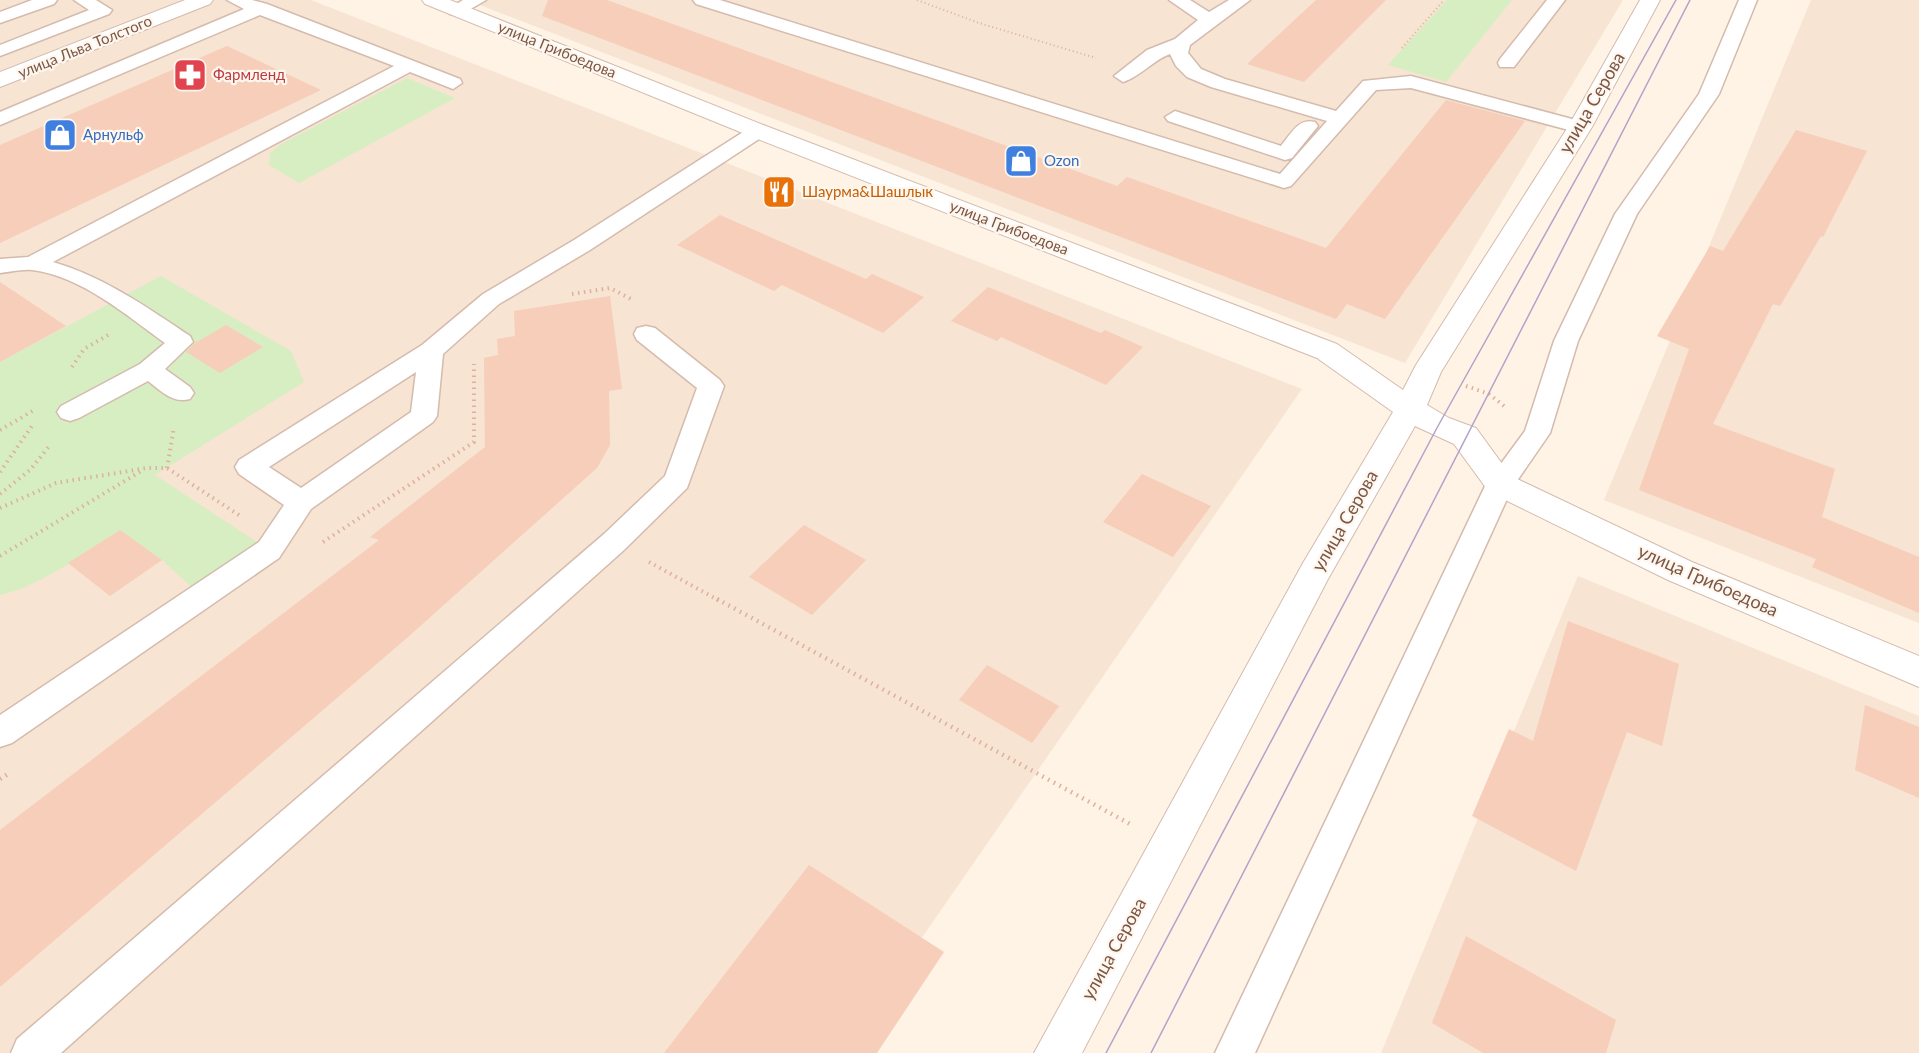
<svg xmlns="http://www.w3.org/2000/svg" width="1919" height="1053" viewBox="0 0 1919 1053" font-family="Lato,sans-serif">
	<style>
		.residential { fill: #f7e4d3 }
		.green { fill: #d7eec2 }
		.building { fill: #f6ceba }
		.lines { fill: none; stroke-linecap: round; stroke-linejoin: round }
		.lane-casing { stroke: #d4bbad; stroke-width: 3 }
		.street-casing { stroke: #d4bbad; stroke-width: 2 }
		.path-far2 { stroke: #dcb19d; stroke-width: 2; stroke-dasharray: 1 3; stroke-linecap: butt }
		.path-far1 { stroke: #dcb19d; stroke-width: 4; stroke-dasharray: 1.5 4.5; stroke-linecap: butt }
		.path { stroke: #dcb19d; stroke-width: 4.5; stroke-dasharray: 1.5 5; stroke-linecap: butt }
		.lane { fill: #fff; fill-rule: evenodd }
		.street { fill: #fff; fill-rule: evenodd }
		.tram { stroke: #b4a2ca; stroke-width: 1.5 }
		.labels { text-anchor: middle; stroke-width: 4.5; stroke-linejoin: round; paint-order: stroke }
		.far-street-label { font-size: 15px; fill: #7a5647; stroke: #fff7ee }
		.far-health-label { font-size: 15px; fill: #be3a42; stroke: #fff7ee; text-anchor: start }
		.far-shop-label { font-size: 15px; fill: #366cbe; stroke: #fff7ee; text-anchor: start }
		.far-food-label { font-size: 15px; fill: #c56008; stroke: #fff7ee; text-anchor: start }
		.street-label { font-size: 18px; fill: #7a5647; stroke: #fff7ee }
	</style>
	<rect width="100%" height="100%" fill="#fef3e5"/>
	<path class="residential" d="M0 0H311L1302 389 842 1053H0Z
		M467 0H1623L1405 363Z
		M1811 0H1919V623L1604 500Z
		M1578 576 1919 716V1053H1381Z"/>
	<path class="green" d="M1447 0H1512L1446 82 1388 65Z
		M407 78 455 98 299 183 269 165 270 153 281 144Z
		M161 276 291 351 304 382 155 475 263 546 198 593 162 560 120 531C85 553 41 586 0 595V362Z"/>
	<path class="building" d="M548 0H607L1117 186 1127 177 1326 248 1446 100 1525 121 1385 319 1347 304 1336 319 542 16Z
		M1316 0H1386L1304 82 1247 64Z
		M227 46 321 90 0 243V145Z
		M1796 130 1867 151 1823 237 1821 236 1780 306 1773 304 1713 424 1835 469 1822 517 1919 557V613L1812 567 1816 559 1639 490 1689 349 1657 336 1710 246 1723 251Z
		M720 215 866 279 872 274 924 297 883 333 782 285 774 291 677 245Z
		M0 282 66 326 0 362Z
		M988 287 1101 333 1105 330 1143 347 1106 385 1001 337 997 341 951 321Z
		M610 296 622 389 609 391 610 445 597 468 408 637 0 987V830L379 540 370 537 485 447 484 358 498 355 497 339 515 336 514 311Z
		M226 325 263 347 220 373 186 352 195 343Z
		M1142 474 1211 506 1173 557 1103 522Z
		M804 525 866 560 812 615 749 577Z
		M120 530 162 560 110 596 68 563Z
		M1568 621 1679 664 1662 746 1627 732 1576 871 1472 816 1509 729 1533 741Z
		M987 665 1059 706 1032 743 959 700Z
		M1865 705 1919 727V798L1855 770Z
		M809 865 944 952 877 1053H664Z
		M1466 936 1616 1020 1606 1053H1483L1432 1023Z"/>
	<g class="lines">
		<g class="lane-casing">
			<path id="lane" d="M32 0H57L54 4 0 23V12Z
				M74 0H96L112 10 109 14 0 56V45L89 10Z
				M227 0H252L267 4 460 79 462 83 453 89 410 72 53 262C104 277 145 306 190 336L193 342 165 369 190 387 194 393 190 399C173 404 161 391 148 381L79 418 70 421 61 418 57 412 61 406 140 364 165 343C126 315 81 276 32 270 22 269 10 272 0 273V259L28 257 394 66 260 15 0 125V112L244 9Z
				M463 0H486L462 14H450L447 10Z
				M693 0H720L1280 174 1327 121 1211 87 1187 77 1176 66 1170 54C1153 60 1140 77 1123 82L1114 76 1147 50 1175 39 1198 20 1169 0H1190L1209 12 1229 0H1250L1190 45 1188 53 1201 69 1225 79 1336 111 1363 81 1411 76 1587 123 1590 127 1587 131 1580 133 1411 88 1376 90 1291 186 1284 188 696 4Z
				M1547 0H1565L1514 67H1500L1498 63 1500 59Z
				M1739 0H1757L1719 94 1637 214 1578 341 1550 433 1512 488 1255 1053H1215L1486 484 1525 431 1554 341 1615 214 1699 94Z
				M1175 111 1281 146C1291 134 1298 118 1315 122L1318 126 1292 158 1285 160 1168 121 1165 117Z
				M758 125 765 127 768 131 765 135 590 250 499 304 443 354 437 416 433 422 311 509 279 558 12 743 0 747V715L259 542 284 505 239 474 235 467 239 460 422 345 483 294 574 240 751 127ZM416 372 411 412 301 488 269 467Z
				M646 326 655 328 720 380 724 386 687 488 624 550 61 1053H11L17 1039 604 534 665 476 697 388 637 340 634 334 637 328Z"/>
		</g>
		<g class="street-casing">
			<path id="street" d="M185 0H213L210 4 0 87V72Z
				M422 0H450L766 126 1337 344 1403 390 1416 365 1568 127 1640 0H1660L1592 127 1441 372 1427 405 1449 418 1476 428 1511 476 1692 562 1919 656V687L1668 580 1489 492 1454 444 1415 426 1328 579 1082 1053H1034L1303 563 1393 412 1317 358 750 136 425 4Z"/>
		</g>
		<path class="path-far2" d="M917 0 979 23 1096 58
			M1402 48 1444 0"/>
		<path class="path-far1" d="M572 294 610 288 633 300
			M72 367 84 349 108 335
			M1466 386 1489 394 1504 406
			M0 430 36 409
			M167 468 174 427
			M0 472 34 423
			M0 494 30 470 51 444
			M0 508 56 483 147 468H167L242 517
			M323 542 474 442V364
			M0 556 143 470
			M649 562 720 601"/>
		<path class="path" d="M717 599 1130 824
			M0 779 8 774"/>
		<use href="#lane" class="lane"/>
		<use href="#street" class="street"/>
		<path class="tram" d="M1106 1053 1438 426 1676 0
			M1151 1053 1690 0"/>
	</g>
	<defs>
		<g id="pharmacy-square" transform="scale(1.725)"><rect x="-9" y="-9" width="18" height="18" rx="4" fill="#e0444e" stroke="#fff7ee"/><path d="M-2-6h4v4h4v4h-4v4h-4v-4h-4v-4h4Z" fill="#fff"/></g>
		<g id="shop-square" transform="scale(1.725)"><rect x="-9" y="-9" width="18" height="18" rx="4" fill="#3f7fe0" stroke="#fff7ee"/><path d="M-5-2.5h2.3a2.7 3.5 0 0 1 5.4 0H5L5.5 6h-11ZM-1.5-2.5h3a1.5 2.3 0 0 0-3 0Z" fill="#fff"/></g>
		<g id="restaurant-square" transform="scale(1.725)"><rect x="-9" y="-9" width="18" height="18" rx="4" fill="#e8710a" stroke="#fff7ee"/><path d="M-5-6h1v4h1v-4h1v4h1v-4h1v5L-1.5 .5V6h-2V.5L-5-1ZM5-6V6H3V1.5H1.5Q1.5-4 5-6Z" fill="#fff"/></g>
	</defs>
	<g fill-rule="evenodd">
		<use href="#pharmacy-square" x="190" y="75"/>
		<use href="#shop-square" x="60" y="135"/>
		<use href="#shop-square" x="1021" y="161"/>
		<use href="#restaurant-square" x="779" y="192"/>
	</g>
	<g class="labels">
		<g class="far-street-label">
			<text transform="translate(85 47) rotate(-22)" y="5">улица Льва Толстого</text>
			<text transform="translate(557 50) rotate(22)" y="5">улица Грибоедова</text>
			<text transform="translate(1009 228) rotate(21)" y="5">улица Грибоедова</text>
		</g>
		<g class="far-health-label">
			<text x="213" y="80">Фармленд</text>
		</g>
		<g class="far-shop-label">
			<text x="83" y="140">Арнульф</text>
			<text x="1044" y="166">Ozon</text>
		</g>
		<g class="far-food-label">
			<text x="802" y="197">Шаурма&amp;Шашлык</text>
		</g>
		<g class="street-label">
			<text transform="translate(1592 103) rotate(-60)" y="6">улица Серова</text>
			<text transform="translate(1345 521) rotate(-60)" y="6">улица Серова</text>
			<text transform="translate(1708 581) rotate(24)" y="6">улица Грибоедова</text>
			<text transform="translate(1114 949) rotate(-61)" y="6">улица Серова</text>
		</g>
	</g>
</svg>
